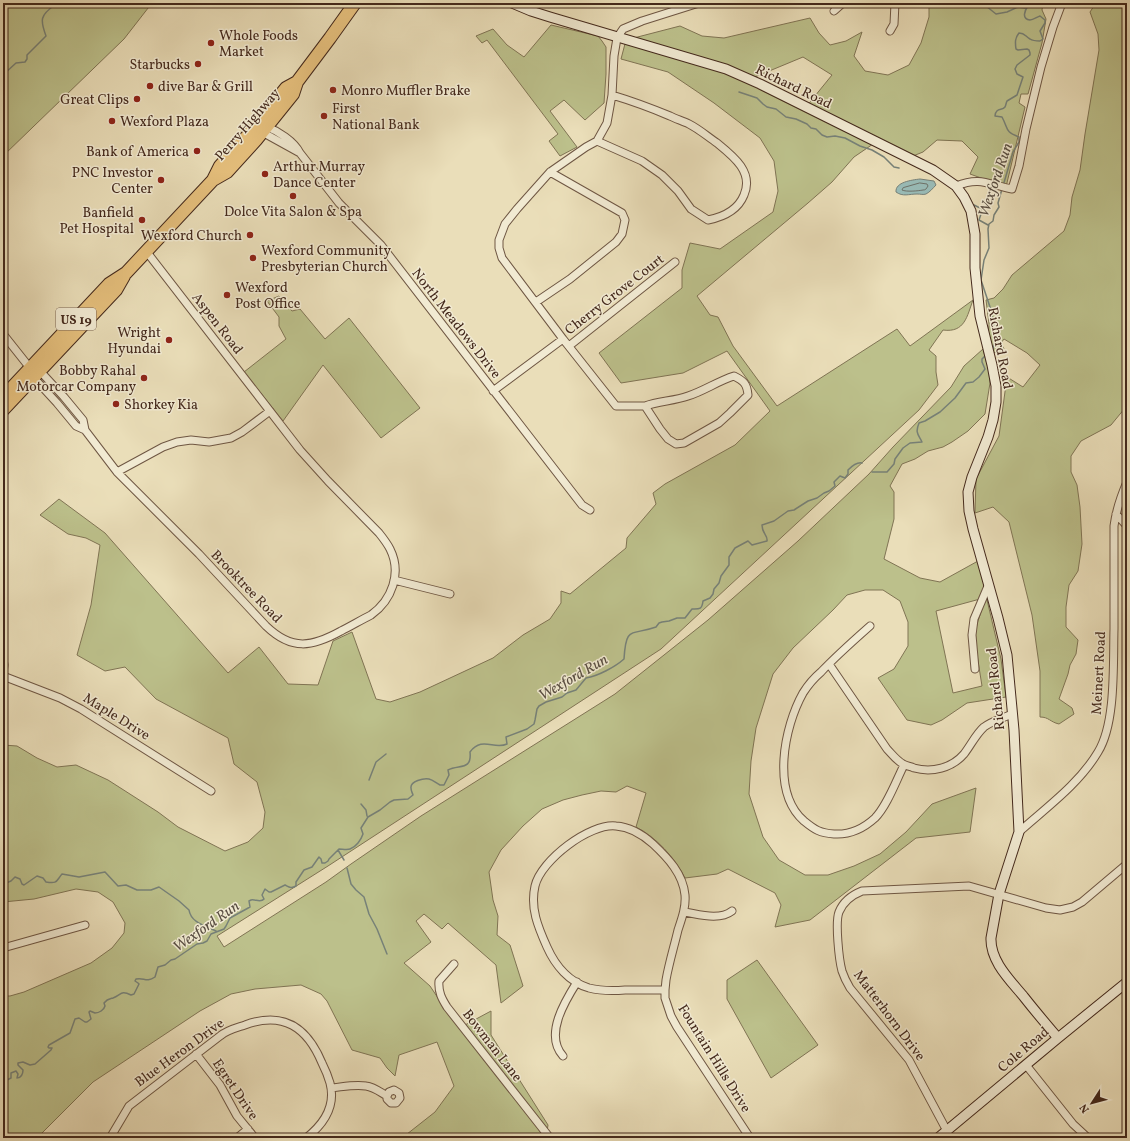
<svg xmlns="http://www.w3.org/2000/svg" width="1130" height="1141" viewBox="0 0 1130 1141" font-family="Vollkorn,serif">
	<style>
		.green { fill: #bcc08b; stroke: #807454; fill-rule: evenodd }
		.water { fill: #99bbb6; stroke: #778178 }
		.lines { fill: none; stroke-linecap: round; stroke-linejoin: round }
		.shore { stroke: #6e7269; stroke-width: 1 }
		.stream { stroke: #778178; stroke-width: 1.5 }
		.street-casing { stroke: #6e5643; stroke-width: 9 }
		.secondary-casing { stroke: #44291c; stroke-width: 11 }
		.highway-casing { stroke: #44291c; stroke-width: 14 }
		.street { stroke: #f1ead2; stroke-width: 7 }
		.secondary { stroke: #f1ead2; stroke-width: 9 }
		.highway { stroke: #e5bf7c; stroke-width: 12 }
		.poi-dot { fill: #8f2418; stroke: #f1ead2; stroke-width: 1.5 }
		.labels { text-anchor: middle; stroke-width: 3; stroke-linejoin: round; paint-order: stroke }
		.shield { fill: #f1ead2; stroke: #786353; stroke-width: 1 }
		.shield-label { font-size: 13px; font-weight: bold; fill: #44291c }
		.poi-label { font-size: 14px; fill: #44291c; stroke: #f1ead2; text-anchor: start }
		.street-label { font-size: 14px; fill: #44291c; stroke: #f1ead2 }
		.water-label { font-size: 15px; font-style: italic; fill: #594e42; stroke: #f1ead2 }
	</style>
	<rect width="100%" height="100%" fill="#eadeb9"/>
	<filter id="stains"><feTurbulence type="fractalNoise" baseFrequency=".005" numOctaves="4"/><feColorMatrix values="0 0 0 0 .2 0 0 0 0 .09 0 0 0 0 .02 0 0 0 .5 -.17"/></filter>
	<radialGradient id="worn" r=".72"><stop offset=".6" stop-color="#630" stop-opacity="0"/><stop offset="1" stop-color="#630" stop-opacity=".3"/></radialGradient>
	<path class="green" d="M3 3H152L124 39 3 156Z
		M929 3H1043L1042 10 1046 19 1042 43 1028 94H1021L1019 103 1025 107 1006 187 970 174 978 157 962 141 937 140 923 152 908 158 876 142 854 157 832 182 808 203 697 296 710 315 718 317 733 346 777 406 897 329 910 346 973 300C967 316 965 333 943 330L929 350 936 356V372L938 385 919 410 661 649 328 866 217 936 224 947 326 882 351 864 421 816 615 694 708 620 798 541 869 474 893 447 951 387 964 366 983 349 989 372 990 383 985 414 968 431 952 442 943 447 928 451 915 459 902 464 890 486 894 492V519L884 559 920 578 940 582 978 561 985 584 980 599 936 611 953 693 982 686 974 636 978 621 985 600H987L1001 659 1006 697 967 703 942 720 931 725 907 720 878 678 894 669 908 646V622L900 601 883 590H865L847 595 833 610 793 648 773 674 756 728 751 761 749 794 763 837 779 860 805 875H828L854 866 880 854 906 832 932 804 976 788 970 832 916 838 810 920 775 927 781 905 775 893 728 869 717 874 685 878C675 858 656 837 636 827L646 793 627 786 616 792 601 791 582 795 563 800 542 809 523 826 501 850 489 872 493 900 498 916 497 935 510 945 523 986 501 1003 496 965 448 923 442 929 424 914 416 921 431 942 404 963 430 986 450 1016 465 1025 491 1011V1035L548 1125 546 1138H402L435 1112 454 1086 437 1042 399 1055 395 1076 387 1068 380 1058 352 1050 327 1001 321 994 301 985 255 989 231 994 200 1011 93 1082 37 1138H3V996H10L24 992 91 963 112 948 124 933 125 923 113 902 98 892 76 889 34 899 3 902V745L17 746 37 758 57 767 76 765 108 780 158 812 178 827 225 851 248 842 263 828 265 812 257 782 234 764 228 738 156 699 125 667 105 671 77 655 91 605 100 545 86 538 68 534 40 515 59 499 105 533 228 673 259 647 288 684 318 685 333 641 352 632 376 699 390 702 420 692 493 658 523 635 550 619 561 603V591L570 594 626 548 627 538 656 504 653 493 665 484 735 445 770 411 727 351 683 373 621 383 599 353 682 288V270L690 243 720 249 773 212 778 191 774 161 760 138 714 103 668 72 621 59 626 40 680 26 702 36 724 38 810 18 819 33 830 45 846 41 862 32 854 56 865 71 888 75 909 65 921 43 929 17ZM803 57 832 75 806 107 750 79Z
		M1096 3H1127V403L1125 408 1111 425 1081 441 1071 456V472L1077 485 1080 507 1082 544 1078 571 1069 585 1066 607V627L1078 640 1076 654 1070 665 1068 674 1059 699 1072 708 1074 714 1059 724C1050 722 1049 717 1040 717V671L1032 615 1009 522 993 507 975 513 976 479 999 436 1007 377 1023 387 1040 365 1027 353 1004 339 1001 343 1004 349 1000 351 993 353 988 339 989 324 986 300 994 298 1003 289 1012 275 1064 231 1070 215 1072 197 1080 170 1085 134 1099 50 1098 34 1090 12Z
		M551 25 598 36 602 41 606 47V74L604 103 585 120 564 100 550 111 577 147 560 156 549 141 558 134 487 40 482 43 476 36 493 29 507 45 524 57Z
		M279 296 292 311 300 309 325 339 349 318 420 408 381 438 323 365 283 421 244 372 286 339 279 326V317L267 301Z
		M757 960 818 1045 771 1078 727 999V980Z"/>
	<path class="water" d="M920 179 934 181 936 185C933 188 930 192 926 194 923 195 921 194 917 194 909 194 903 197 896 192 895 182 912 180 920 179Z"/>
	<g class="lines">
		<path class="shore" d="M920 183 927 184 928 186C926 189 926 190 923 190 918 191 906 192 902 190L903 188Z"/>
		<path class="stream" d="M976 3 986 6 996 14 1007 12 1018 7 1025 8
			M3 82 4 74 16 63 25 62 27 59V55L46 36C40 20 40 15 55 5V3
			M739 92 757 98 763 104 767 107 776 109 786 117 796 119 807 124 811 128 816 129 822 135 827 137 835 136 845 138 860 146 872 150 884 157 894 167 899 168
			M1003 186 1013 152 1019 142V137C1004 131 1009 130 1002 117L995 116C996 107 1002 111 1005 107 1006 105 1006 103 1007 101L1017 95 1023 77 1017 74 1015 69 1017 65 1030 55V53L1029 50 1027 49 1018 50 1016 49C1015 42 1015 38 1019 33 1025 33 1025 36 1030 39 1033 41 1037 41 1040 41L1043 39 1040 31 1045 23V20L1040 16C1037 17 1033 20 1030 20 1021 19 1025 10 1028 6L1035 5 1038 3
			M974 205 982 209 980 212 981 214 979 220 988 225
			M993 349 996 339 991 310 981 280 984 260 989 248 988 229 989 224 993 221 994 215 999 207 998 203 1002 189
			M872 472H887L894 464 895 459 903 448 910 443 922 442C918 434 915 433 919 423L925 421 940 412 955 398 966 383 973 382 979 377 985 369 982 362V359L985 356
			M369 780 376 762 386 754
			M361 804 366 810 367 816
			M338 850 344 860
			M347 868 351 884 356 890 364 897 369 914 377 929 387 954
			M3 881 6 883 11 881 15 877 20 879 22 884 24 885 37 876 43 878 46 882C58 884 56 881 62 874L79 877 105 872 118 886 126 885 137 890H151L159 887 179 901 189 910C191 923 206 926 216 931
			M3 1079 7 1080 11 1078V1073L16 1071 18 1074 17 1078C21 1078 23 1074 23 1070L18 1065V1063L23 1062 30 1065 35 1064 51 1050 52 1048H49L48 1047 49 1045 70 1033 75 1019 79 1018 85 1022H87L91 1019 89 1012 90 1011 95 1013C99 1013 104 1010 105 1006L104 1003C107 999 109 999 113 998 122 994 121 990 131 995L134 994 139 984 138 983 135 981 136 979C144 977 146 983 155 977L158 967 165 965 171 960 175 959 197 944 203 943 207 941 211 934 224 929 226 926 230 918 250 907 249 901 251 900C255 899 261 903 264 899L262 895 265 889 269 892H271L285 885C289 887 291 889 296 886V882L304 870 312 867 319 857 321 859 322 863H325L328 861 329 859 339 849C342 849 347 850 350 849 356 847 361 840 363 834L361 828 368 817 380 810 390 802 394 800 408 799 413 795C412 792 411 791 411 788 410 781 424 778 429 779 433 780 436 783 440 785H444L449 775 448 770C459 764 472 771 470 752 482 736 494 750 507 744L506 737 527 729 534 724 535 720 537 709 539 706 546 702 562 697 567 693 576 690 586 678C598 676 615 667 624 659 626 625 631 636 656 627L659 623 662 622 669 621 677 618H685L692 609C699 609 702 610 703 601L710 598 713 594 714 589 719 583 721 576 729 565V557L735 548 748 541 752 545 767 541C768 535 762 534 762 525L774 521 788 511 794 510 808 501 817 498 824 493 829 491 835 486 834 482 840 476 845 478 848 474V470C851 467 857 462 862 463"/>
		<g class="street-casing">
			<path id="street" d="M834 11 843 3
				M890 31 894 24 895 3
				M265 126C278 131 294 141 300 153L339 203 381 245 582 505 590 510
				M261 130 262 132 300 153
				M597 141 642 161 662 175 678 191 691 209 708 220C723 217 738 210 744 195 754 172 733 156 717 143 708 137 699 129 689 124 683 121 676 119 670 116 651 108 632 101 612 95
				M956 186C981 176 989 185 1012 189L1019 166 1026 129 1041 67 1053 27 1062 3
				M536 302 570 279 616 242 622 234 625 220 622 213 615 209 550 172
				M3 334 30 368 34 378 57 403 76 426 85 430 117 472 199 554 266 626C292 651 312 647 341 631 351 626 361 620 371 615 392 600 402 573 390 549 387 543 383 538 379 533L328 481 300 450 146 251
				M569 346 675 262
				M37 370 40 371 64 397 83 420 85 430
				M734 376C744 381 747 384 748 395L730 413 719 423 684 443 676 444 668 439 660 429 645 406C659 401 674 401 688 396 704 391 718 381 734 376Z
				M493 391 563 339
				M645 406H616L563 339 502 258 499 248V240L505 224 517 209 550 172 586 147 597 141 607 123 612 95 614 56 617 38 623 29 642 21 699 3
				M117 472 163 447 177 442 191 440 209 442 231 438 242 432 270 411
				M1116 514 1127 526
				M394 580 450 594
				M870 626C853 641 836 656 821 672 814 678 808 685 803 693 784 727 771 792 804 821 815 830 820 833 834 834 850 835 863 829 875 818 887 806 896 781 904 765
				M3 659 4 665 3 673
				M829 664 887 749C892 754 896 760 903 764 906 766 910 766 914 768 932 773 952 768 964 754 971 745 976 734 984 727 992 721 1003 718 1012 714
				M975 669 972 635 974 619 988 586
				M3 676 60 698 81 709 211 791
				M1019 832C1047 807 1079 784 1098 752 1116 723 1113 664 1114 629 1114 595 1114 560 1114 526 1116 510 1121 496 1127 482
				M684 912C698 914 719 921 732 911
				M3 948 85 925
				M454 964 439 981C438 992 442 999 447 1007L550 1138
				M665 990C652 990 638 990 625 990 613 991 601 991 589 988 569 982 555 965 547 947 538 927 530 908 535 886 541 860 590 823 616 826 631 827 643 835 653 844 668 858 683 874 685 895 686 907 682 918 678 930 674 947 669 963 666 980L665 990V998L671 1016 677 1027 750 1138
				M196 1054 220 1085 237 1116 255 1138
				M563 1056C544 1035 565 1001 577 982
				M1026 1065 1073 1124 1087 1137
				M331 1088C342 1087 355 1084 366 1086 374 1087 380 1092 387 1096V1099L391 1103H396L400 1098 399 1093 394 1090 389 1092 387 1096
				M947 1131 909 1060 850 988C847 983 844 977 842 971 839 960 835 922 839 912 843 902 852 895 862 891L969 886 1046 908 1060 910 1073 907 1082 902 1127 864
				M110 1138 129 1106 220 1036C227 1030 236 1028 245 1025 283 1011 307 1027 322 1063 325 1069 328 1076 330 1083 336 1106 324 1124 306 1138
				M237 1138 248 1129"/>
		</g>
		<g class="secondary-casing">
			<path id="secondary" d="M512 3 531 11 550 17 726 69 760 84 933 170 956 186 964 197 971 211 975 234V268L980 316 992 365 996 386V402L993 420 988 437 972 477 968 492 969 511 973 529 998 618 1007 655 1014 730 1019 832 999 894 991 938C990 961 1010 980 1024 997 1035 1011 1046 1024 1058 1038
				M938 1138 1058 1038 1127 982"/>
		</g>
		<g class="highway-casing">
			<path id="highway" d="M213 180 220 166 249 134 286 88 297 82 330 38 355 3
				M3 397 109 284 126 273 213 180 227 172 256 140 293 94 297 82
				M3 410 116 290 124 276"/>
		</g>
		<use href="#street" class="street"/>
		<use href="#secondary" class="secondary"/>
		<use href="#highway" class="highway"/>
	</g>
	<g class="poi-dot">
		<circle cx="211" cy="43" r="4"/>
		<circle cx="198" cy="64" r="4"/>
		<circle cx="150" cy="86" r="4"/>
		<circle cx="333" cy="90" r="4"/>
		<circle cx="137" cy="99" r="4"/>
		<circle cx="324" cy="116" r="4"/>
		<circle cx="112" cy="121" r="4"/>
		<circle cx="197" cy="151" r="4"/>
		<circle cx="265" cy="174" r="4"/>
		<circle cx="161" cy="180" r="4"/>
		<circle cx="293" cy="196" r="4"/>
		<circle cx="142" cy="220" r="4"/>
		<circle cx="250" cy="235" r="4"/>
		<circle cx="253" cy="258" r="4"/>
		<circle cx="227" cy="295" r="4"/>
		<circle cx="169" cy="340" r="4"/>
		<circle cx="144" cy="378" r="4"/>
		<circle cx="116" cy="404" r="4"/>
	</g>
	<g class="labels">
		<rect class="shield" x="56" y="308" width="40" height="22" rx="3"/>
		<g class="shield-label">
			<text x="76" y="324">US 19</text>
		</g>
		<g class="poi-label">
			<text x="219" y="40">Whole Foods<tspan x="219" dy="16">Market</tspan></text>
			<text x="190" y="69" text-anchor="end">Starbucks</text>
			<text x="158" y="91">dive Bar &amp; Grill</text>
			<text x="341" y="95">Monro Muffler Brake</text>
			<text x="129" y="104" text-anchor="end">Great Clips</text>
			<text x="332" y="113">First<tspan x="332" dy="16">National Bank</tspan></text>
			<text x="120" y="126">Wexford Plaza</text>
			<text x="189" y="156" text-anchor="end">Bank of America</text>
			<text x="273" y="171">Arthur Murray<tspan x="273" dy="16">Dance Center</tspan></text>
			<text x="153" y="177" text-anchor="end">PNC Investor<tspan x="153" dy="16">Center</tspan></text>
			<text x="293" y="216" text-anchor="middle">Dolce Vita Salon &amp; Spa</text>
			<text x="134" y="217" text-anchor="end">Banfield<tspan x="134" dy="16">Pet Hospital</tspan></text>
			<text x="242" y="240" text-anchor="end">Wexford Church</text>
			<text x="261" y="255">Wexford Community<tspan x="261" dy="16">Presbyterian Church</tspan></text>
			<text x="235" y="292">Wexford<tspan x="235" dy="16">Post Office</tspan></text>
			<text x="161" y="337" text-anchor="end">Wright<tspan x="161" dy="16">Hyundai</tspan></text>
			<text x="136" y="375" text-anchor="end">Bobby Rahal<tspan x="136" dy="16">Motorcar Company</tspan></text>
			<text x="124" y="409">Shorkey Kia</text>
		</g>
		<g class="street-label">
			<text transform="translate(794 86) rotate(26)" y="5">Richard Road</text>
			<text transform="translate(247 124) rotate(-49)" y="5">Perry Highway</text>
			<text transform="translate(614 294) rotate(-38)" y="5">Cherry Grove Court</text>
			<text transform="translate(218 323) rotate(52)" y="5">Aspen Road</text>
			<text transform="translate(457 323) rotate(52)" y="5">North Meadows Drive</text>
			<text transform="translate(1001 348) rotate(79)" y="5">Richard Road</text>
			<text transform="translate(247 586) rotate(46)" y="5">Brooktree Road</text>
			<text transform="translate(1098 673) rotate(-87)" y="5">Meinert Road</text>
			<text transform="translate(995 689) rotate(-96)" y="5">Richard Road</text>
			<text transform="translate(117 716) rotate(32)" y="5">Maple Drive</text>
			<text transform="translate(890 1015) rotate(53)" y="5">Matterhorn Drive</text>
			<text transform="translate(493 1045) rotate(52)" y="5">Bowman Lane</text>
			<text transform="translate(1023 1049) rotate(-40)" y="5">Cole Road</text>
			<text transform="translate(179 1052) rotate(-36)" y="5">Blue Heron Drive</text>
			<text transform="translate(715 1058) rotate(58)" y="5">Fountain Hills Drive</text>
			<text transform="translate(236 1089) rotate(56)" y="5">Egret Drive</text>
		</g>
		<g class="water-label">
			<text transform="translate(995 180) rotate(-71)" y="5">Wexford Run</text>
			<text transform="translate(573 677) rotate(-30)" y="5">Wexford Run</text>
			<text transform="translate(206 926) rotate(-35)" y="5">Wexford Run</text>
		</g>
	</g>
	<rect width="1130" height="1141" fill="none" stroke="#eadeb9" stroke-width="16"/>
	<rect x="4" y="4" width="1122" height="1133" fill="none" stroke="#44291c" stroke-width="2"/>
	<rect x="8" y="8" width="1114" height="1125" fill="none" stroke="#44291c"/>
	<g transform="translate(1092 1103) rotate(234)" stroke="#f1ead2" stroke-width="3" paint-order="stroke">
	<path d="M0-3L7 15L0 10L-7 15Z" fill="#44291c"/>
	<text y="-6" font-size="11" font-weight="bold" text-anchor="middle" fill="#44291c">N</text>
	</g>
	<rect width="100%" height="100%" filter="url(#stains)"/>
	<rect width="100%" height="100%" fill="url(#worn)"/>
</svg>
